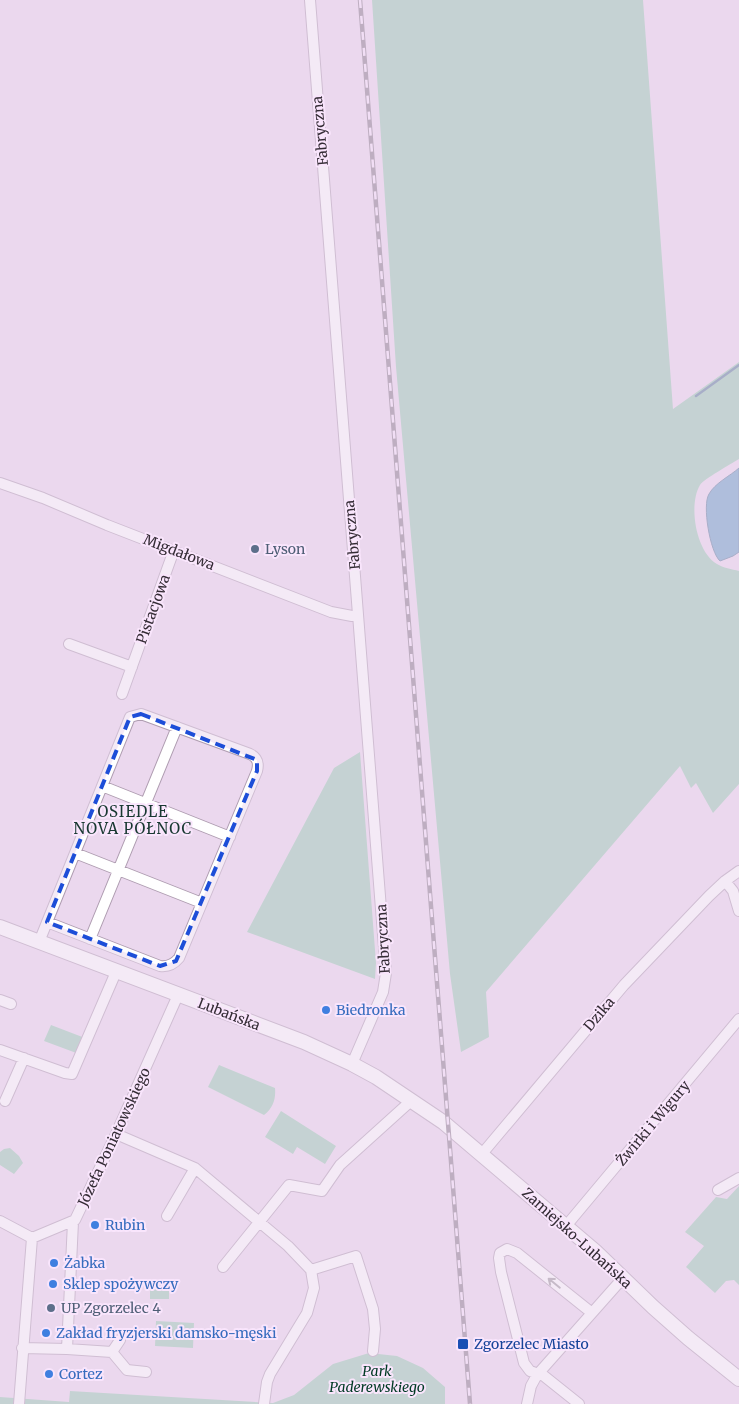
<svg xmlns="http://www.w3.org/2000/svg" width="739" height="1404" viewBox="0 0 739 1404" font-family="Merriweather,serif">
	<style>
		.green { fill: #98cbb1 }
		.water { fill: #679dc6; stroke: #587b9a }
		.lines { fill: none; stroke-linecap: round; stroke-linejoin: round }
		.stream { stroke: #587b9a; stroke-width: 2.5 }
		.street-casing { stroke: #af9db1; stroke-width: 12 }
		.secondary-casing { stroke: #af9db1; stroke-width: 16 }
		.street { stroke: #fff; stroke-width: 10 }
		.secondary { stroke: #fff; stroke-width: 14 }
		.rail-casing { stroke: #877a89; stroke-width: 4.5 }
		.rail { stroke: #f9e5fc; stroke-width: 2.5; stroke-dasharray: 8; stroke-linecap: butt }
		.oneway { stroke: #9a969a }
		.marked { fill: none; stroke: #1d4ed8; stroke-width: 4; stroke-dasharray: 10 6; stroke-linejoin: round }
		.service-dot { fill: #5c6f8a; stroke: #f9e5fc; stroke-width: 2 }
		.shop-dot { fill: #3f7fe0; stroke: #f9e5fc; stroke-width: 2 }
		.transit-dot { fill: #1a4fb4; stroke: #f9e5fc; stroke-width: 2 }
		.labels { text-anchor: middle; stroke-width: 4; stroke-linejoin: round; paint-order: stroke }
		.street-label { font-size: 14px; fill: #342c35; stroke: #f9e5fc }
		.service-label { font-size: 14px; fill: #4e5e75; stroke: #f9e5fc; text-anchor: start }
		.shop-label { font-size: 14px; fill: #366cbe; stroke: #f9e5fc; text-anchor: start }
		.transit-label { font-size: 14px; fill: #164399; stroke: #f9e5fc; text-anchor: start }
		.park-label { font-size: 14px; font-style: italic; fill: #003a24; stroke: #f9e5fc }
		.neighbourhood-label { font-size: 15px; letter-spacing: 1px; fill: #183831; stroke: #f9e5fc }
	</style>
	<rect width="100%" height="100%" fill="#ebd8ee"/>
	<path class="green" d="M372 0H643L673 409 739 362V459C731 464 704 479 700 485 688 505 696 552 717 564 723 568 732 569 739 571V784L713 813 696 783 691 788 680 766 486 992 489 1037 461 1052 450 974 396 367Z
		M360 752 376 963 375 979 247 932 334 768Z
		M51 1025 85 1038 79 1054 44 1041Z
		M219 1065 275 1088C276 1099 273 1108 264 1115L208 1087Z
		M281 1111 336 1146 325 1164 297 1147 293 1154 265 1137Z
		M10 1148 19 1156 23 1163 14 1174 0 1165V1152L4 1149Z
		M739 1186V1285L734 1280 726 1281 715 1293 686 1267 704 1246 685 1232 716 1197 727 1199Z
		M150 1282H169V1299H150Z
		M156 1321 194 1323 193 1348 155 1346Z
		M369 1353 397 1356 423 1368 445 1387V1404H0V1397L69 1402 70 1391 273 1403 294 1395 333 1364Z"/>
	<path class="water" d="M739 468V552L733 556 720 561C710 552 702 505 709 494 715 483 730 476 739 468Z"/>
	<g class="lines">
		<path class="stream" d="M696 396 739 365"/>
		<g class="street-casing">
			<path id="street" d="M310 0 386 973 383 992 352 1064
				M0 483 43 498 107 525 331 612 352 616H358
				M69 644 132 667
				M122 694 174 550
				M102 786 230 837
				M75 853 202 903
				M725 881 733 891 739 911
				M90 939 177 727
				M39 942 130 717 141 714 250 754C258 758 259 763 257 771L179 958C174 964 168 967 160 966L47 922
				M0 1000 11 1004
				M0 1050 65 1073 72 1074 116 972
				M5 1101 24 1058
				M116 1134 195 1168 288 1246 311 1270 314 1288 307 1313 270 1374 267 1382 264 1404
				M481 1155 624 985 709 896 725 881 739 871
				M718 1190 739 1178
				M167 1216 195 1168
				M0 1221 32 1238
				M566 1226 739 1019
				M223 1267 289 1185 322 1191 340 1165 412 1100
				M311 1270 356 1256 373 1309 375 1329 373 1351
				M22 1348 67 1349 112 1352 120 1340
				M67 1349 73 1222
				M112 1352 127 1370 146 1372
				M19 1404 32 1238 75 1220 116 1134 178 995
				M527 1404 531 1386 537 1375 623 1278
				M579 1404 544 1376 530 1371 524 1363 501 1272 499 1258 500 1253 507 1249 517 1253 592 1313"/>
		</g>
		<g class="secondary-casing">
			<path id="secondary" d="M0 927 304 1042 352 1064 376 1077 443 1122 595 1251 653 1307 688 1338 739 1379"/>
		</g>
		<use href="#street" class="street"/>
		<use href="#secondary" class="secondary"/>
		<g class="rail-casing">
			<path id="rail" d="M360 0 470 1404"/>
		</g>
		<use href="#rail" class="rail"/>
	</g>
	<defs><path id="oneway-shaft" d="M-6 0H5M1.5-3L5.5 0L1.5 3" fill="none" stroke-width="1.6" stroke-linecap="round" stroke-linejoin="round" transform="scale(1.25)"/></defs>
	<use class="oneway" href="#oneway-shaft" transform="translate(554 1283) rotate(-141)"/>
	<path d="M0 0H739V1404H0ZM141 714 257 760V771L176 961 160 966 47 922 130 717Z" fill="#ebd8ee" fill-opacity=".55" fill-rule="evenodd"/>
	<path class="marked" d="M141 714 257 760V771L176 961 160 966 47 922 130 717Z"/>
	<g class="service-dot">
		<circle cx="255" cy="549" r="5"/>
		<circle cx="51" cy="1308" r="5"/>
	</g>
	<g class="shop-dot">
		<circle cx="326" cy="1010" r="5"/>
		<circle cx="95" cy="1225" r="5"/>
		<circle cx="54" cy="1263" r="5"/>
		<circle cx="53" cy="1284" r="5"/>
		<circle cx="46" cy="1333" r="5"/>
		<circle cx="49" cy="1374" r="5"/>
	</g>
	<rect class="transit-dot" x="457" y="1338" width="12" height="12" rx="2.5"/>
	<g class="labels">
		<g class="street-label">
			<text transform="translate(320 131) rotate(-95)" y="5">Fabryczna</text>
			<text transform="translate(352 535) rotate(-95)" y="5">Fabryczna</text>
			<text transform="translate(179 552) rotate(21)" y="5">Migdałowa</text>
			<text transform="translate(153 609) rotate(-70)" y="5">Pistacjowa</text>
			<text transform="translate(383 939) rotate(-93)" y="5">Fabryczna</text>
			<text transform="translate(229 1014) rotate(21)" y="5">Lubańska</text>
			<text transform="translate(599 1014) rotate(-50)" y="5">Dzika</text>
			<text transform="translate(653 1123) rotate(-50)" y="5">Żwirki i Wigury</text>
			<text transform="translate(114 1137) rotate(-65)" y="5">Józefa Poniatowskiego</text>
			<text transform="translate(577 1238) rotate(42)" y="5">Zamiejsko-Lubańska</text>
		</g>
		<g class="service-label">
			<text x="265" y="554">Lyson</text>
			<text x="61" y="1313">UP Zgorzelec 4</text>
		</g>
		<g class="shop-label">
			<text x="336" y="1015">Biedronka</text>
			<text x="105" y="1230">Rubin</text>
			<text x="64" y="1268">Żabka</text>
			<text x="63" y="1289">Sklep spożywczy</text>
			<text x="56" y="1338">Zakład fryzjerski damsko-męski</text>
			<text x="59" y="1379">Cortez</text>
		</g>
		<g class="transit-label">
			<text x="474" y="1349">Zgorzelec Miasto</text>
		</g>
		<g class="park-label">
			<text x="377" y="1376">Park<tspan x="377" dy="16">Paderewskiego</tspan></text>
		</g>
		<g class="neighbourhood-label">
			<text x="133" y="817">OSIEDLE<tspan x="133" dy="17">NOVA PÓŁNOC</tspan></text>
		</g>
	</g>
</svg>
